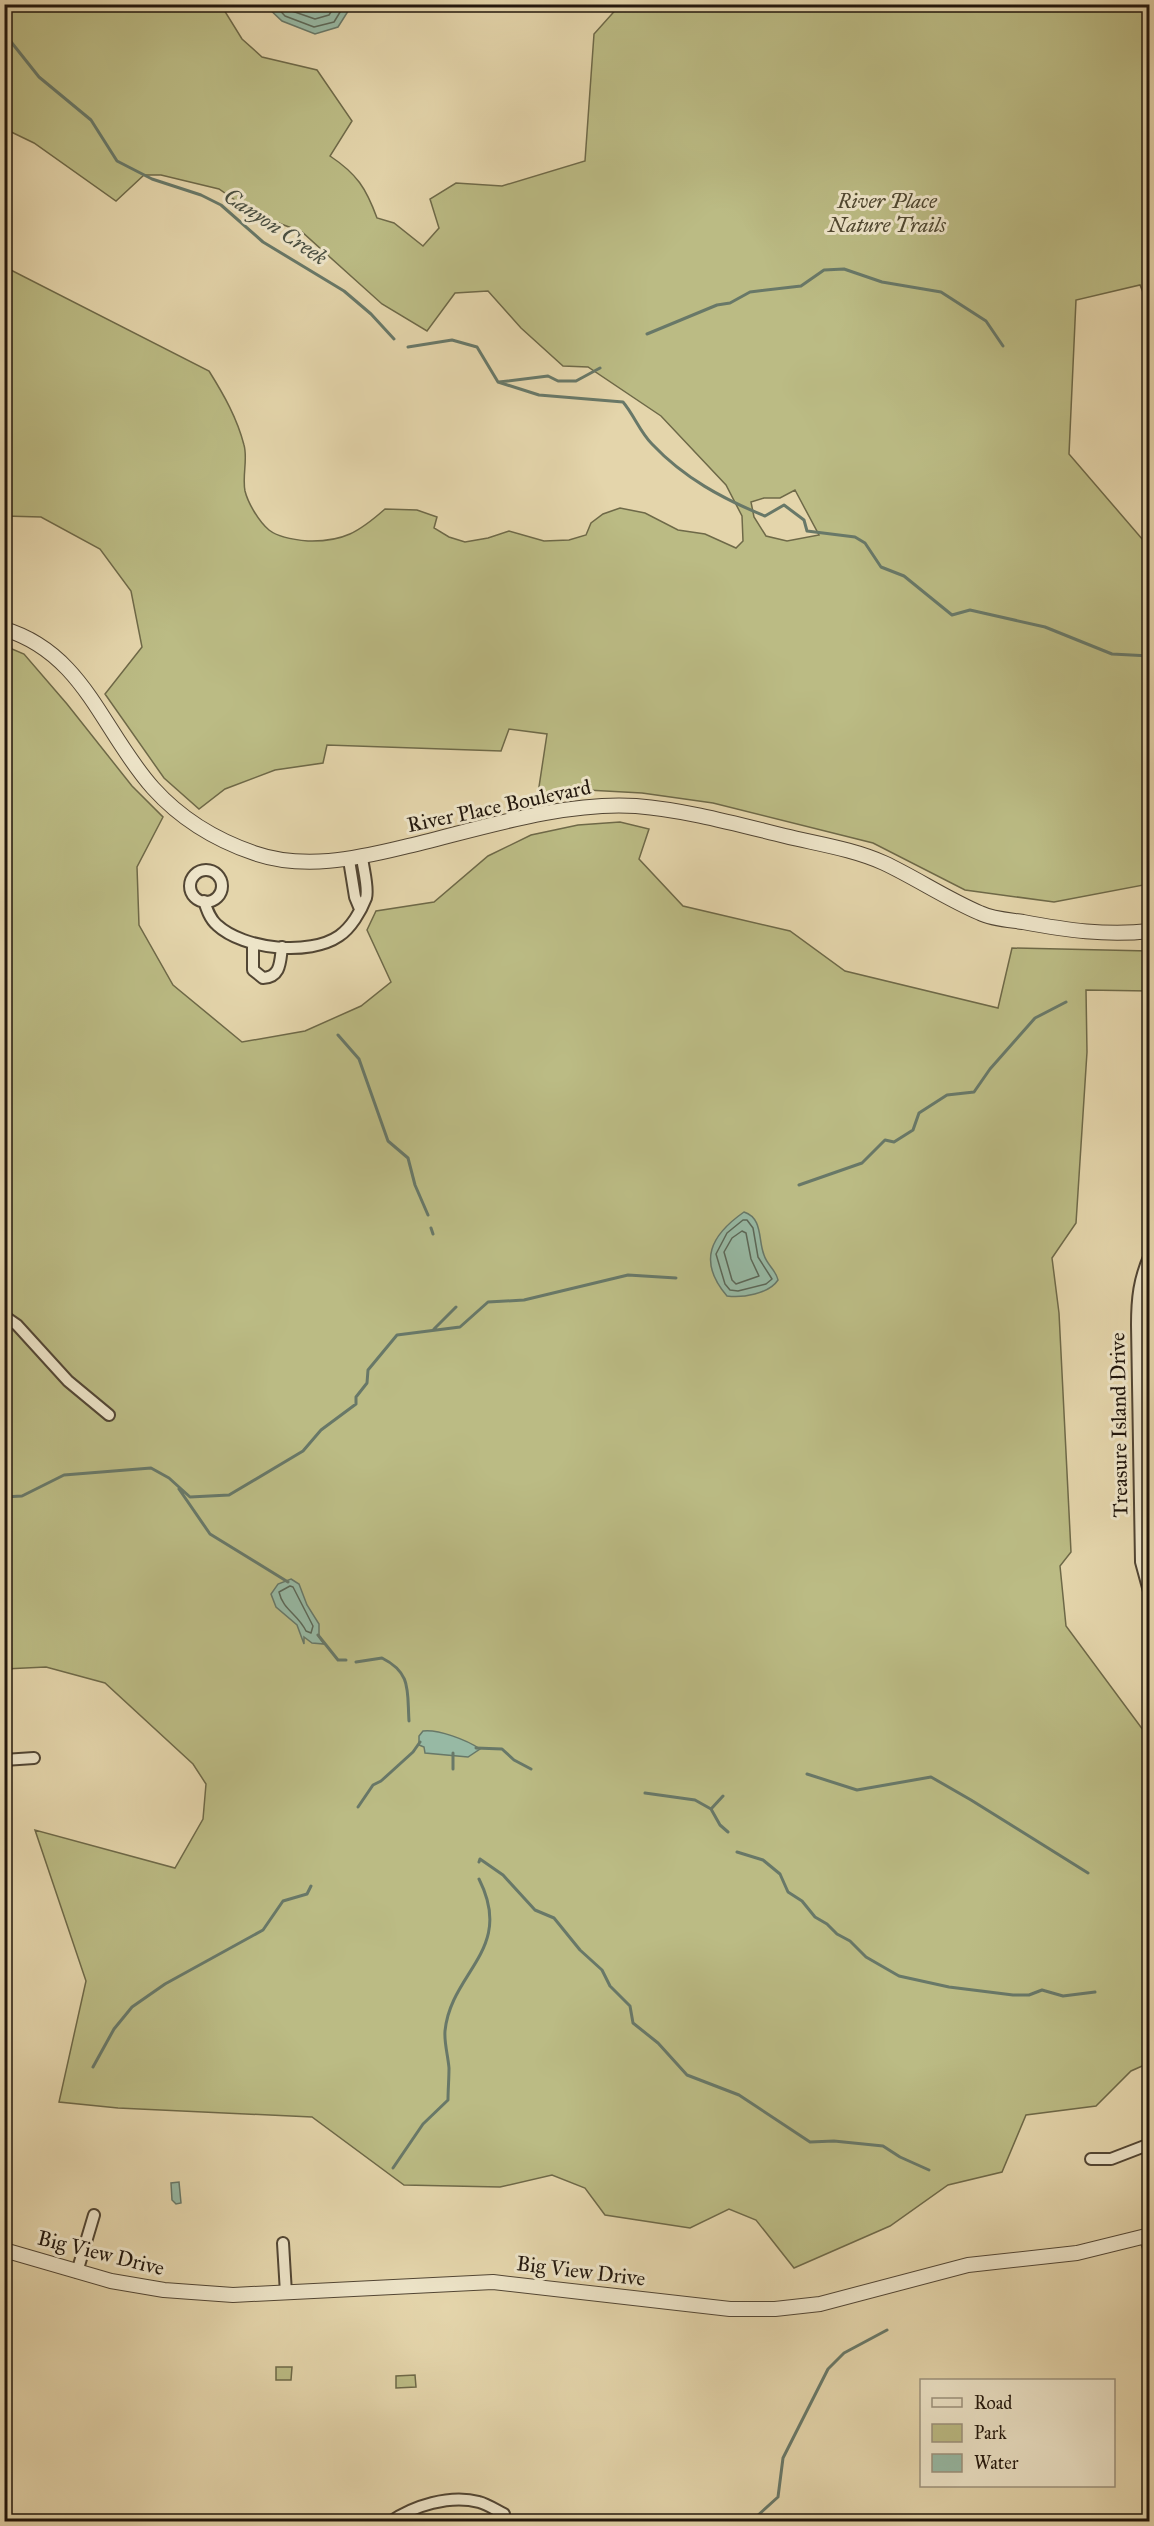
<svg xmlns="http://www.w3.org/2000/svg" width="1154" height="2526" viewBox="0 0 1154 2526" font-family="'IM FELL Great Primer',serif">
	<style>
		.green { fill: #bbbb84; stroke: #6e6948; stroke-width: 1.5; fill-rule: evenodd }
		.water { fill: #97b9a4; stroke: #687868; stroke-width: 1.5 }
		.lines { fill: none; stroke-linecap: round; stroke-linejoin: round }
		.shore { stroke: #5c6858; stroke-width: 1.5 }
		.stream { stroke: #687868; stroke-width: 3 }
		.minor-casing { stroke: #524634; stroke-width: 14 }
		.tertiary-casing { stroke: #524634; stroke-width: 16 }
		.minor { stroke: #ede4c8; stroke-width: 10 }
		.tertiary { stroke: #ede4c8; stroke-width: 14 }
		.labels { text-anchor: middle; stroke-width: 6; stroke-linejoin: round; paint-order: stroke }
		.park-label { font-size: 21px; font-style: italic; fill: #504831; stroke: #ede4c8 }
		.street-label { font-size: 21px; fill: #22170d; stroke: #ede4c8 }
		.water-label { font-size: 22px; font-style: italic; fill: #4b5042; stroke: #ede4c8 }
	</style>
	<rect width="100%" height="100%" fill="#e4d5ab"/>
	<filter id="stains"><feTurbulence type="fractalNoise" baseFrequency=".00333" numOctaves="4"/><feColorMatrix values="0 0 0 0 .2 0 0 0 0 .09 0 0 0 0 .02 0 0 0 .5 -.17"/></filter>
	<radialGradient id="worn" r=".72"><stop offset=".6" stop-color="#630" stop-opacity="0"/><stop offset="1" stop-color="#630" stop-opacity=".3"/></radialGradient>
	<path class="green" d="M5 4 221 5 242 39 262 57 317 70 352 121 330 156C357 174 366 188 377 218L394 223 423 246 439 228 430 199 456 183 502 186 585 161 594 34 620 5H1149V307L1140 285 1076 300 1069 454 1149 547V884L1054 902 965 890 873 843 713 803 642 793 587 790 537 800 547 734 509 729 501 751 327 745 323 763 275 770 225 789 199 809 164 778 105 694 142 647 131 591 100 549 41 517 5 516V267L209 371C224 395 237 418 244 445 248 459 242 476 245 491 248 503 259 522 269 530 278 537 296 540 308 541 343 542 359 532 385 509L417 510 437 517 434 528 449 537 465 542 488 538 509 531 544 541 569 540 586 535 591 523 603 514 620 508 645 513 678 530 705 534 736 548 743 541 742 516 726 485 661 416 588 367 563 366 521 328 488 291 455 293 427 331 382 304 302 232 255 214 219 189 161 175H144L116 201 34 143 5 129ZM795 490 819 535 787 541 766 536 754 517 751 502 764 498H780Z
		M5 646 24 654 67 704 132 786 163 817 137 867 139 925 173 985 242 1042 305 1031 361 1006 391 982 367 930 376 911 434 902 488 856 531 835 578 825 620 822 649 829 639 859 683 906 790 931 845 971 998 1008 1012 948 1149 951V991L1086 990 1087 1052 1076 1223 1052 1258 1059 1313 1071 1552 1060 1566 1066 1626 1149 1738V2063L1131 2071 1096 2106 1026 2115 1002 2172 948 2185 890 2226 794 2268 756 2220 729 2209 690 2228 605 2215 585 2188 552 2175 500 2187 404 2185 312 2117 118 2108 59 2102 86 1981 35 1830 175 1868 203 1819 206 1784 193 1764 105 1683 46 1667 5 1669Z
		M276 2367H292L291 2380H276Z
		M415 2375 416 2387 396 2388V2376Z"/>
	<path class="water" d="M265 5H352L338 27 315 34 282 21Z
		M744 1212C763 1218 758 1240 764 1255 767 1265 776 1270 778 1280 769 1294 742 1298 727 1296 697 1261 711 1235 744 1212Z
		M291 1579 299 1584 307 1605 319 1624V1637L324 1644 312 1643 304 1637V1644L297 1625 276 1607 271 1594 278 1584Z
		M423 1731C438 1729 467 1740 480 1749L468 1757 425 1753 424 1747 419 1745V1736Z
		M179 2182 181 2203 176 2204 172 2200 171 2183Z"/>
	<g class="lines">
		<path class="shore" d="M274 4 285 16 314 27 334 22 345 4
			M284 4 289 10 315 19 329 15 336 4
			M743 1220H747L753 1228 758 1257 772 1279 766 1284 738 1291 730 1290 725 1284 716 1254 727 1233Z
			M742 1231 746 1233 751 1259 759 1276 736 1284 732 1280 724 1252 732 1238Z
			M290 1586 293 1587 313 1626 311 1633 306 1631C298 1614 283 1610 279 1592Z"/>
		<path class="stream" d="M4 33 39 77 91 120 117 161 152 179 201 195 221 205 263 242 344 291 371 314 394 339
			M647 334 717 305 730 303 750 292 801 286 824 270 844 269 882 282 941 292 986 321 1003 346
			M408 347 452 340 477 347 498 382 539 395 623 402C634 415 640 432 652 444 684 478 723 499 765 516L784 505 804 520 807 531 855 537 865 543 881 567 904 576 952 615 970 610 1045 627 1112 654 1150 656
			M499 382 548 376 558 381H576L600 368
			M338 1035 359 1059 388 1141 408 1158 415 1185 428 1215
			M799 1185 862 1163 885 1140 894 1142 913 1130 919 1113 947 1095 974 1092 990 1069 1035 1018 1066 1002
			M431 1228 433 1234
			M434 1329 456 1307
			M179 1489 210 1534 288 1582
			M4 1497 22 1496 64 1475 151 1468 169 1478 190 1497 229 1495 303 1451 321 1430 356 1404V1397L367 1383 368 1370 397 1335 460 1327 488 1302 524 1300 628 1275 676 1278
			M318 1635 338 1660H346
			M356 1662 382 1658C412 1673 407 1691 409 1721
			M476 1748 502 1749 514 1760 531 1769
			M453 1753V1769
			M807 1774 857 1790 931 1777 971 1800 1088 1873
			M645 1793 695 1800 711 1809 720 1825 728 1832
			M358 1807 373 1785 381 1781 413 1752 420 1742
			M711 1809 723 1796
			M737 1852 763 1860 780 1874 788 1892 802 1901 815 1917 827 1924 837 1934 850 1941 866 1957 899 1976 949 1987 1013 1995H1029L1042 1990 1063 1996 1095 1992
			M479 1862 480 1859 503 1875 535 1910 554 1918 580 1950 602 1970 610 1986 630 2006 633 2023 658 2043 687 2075 739 2095 810 2142 834 2141 883 2146 900 2157 929 2170
			M93 2067 114 2029 132 2007 165 1984 263 1930 283 1901 307 1894 311 1886
			M393 2168 423 2124 448 2100C448 2090 449 2079 449 2068 448 2056 444 2042 445 2031 451 1971 515 1950 479 1879
			M754 2522 756 2517 778 2497 783 2458 828 2369 844 2353 887 2330"/>
		<g class="minor-casing">
			<path id="minor" d="M349 860 355 897 360 909
				M190 886a16 16 0 1 1 32 0a16 16 0 1 1-32 0Z
				M204 901C207 910 210 919 217 925 244 950 310 956 339 936 351 928 361 911 366 898 369 888 363 868 362 857
				M253 943V970L263 978C281 977 280 962 282 947
				M1150 1255C1139 1279 1137 1299 1137 1325L1141 1562 1150 1595
				M4 1316 17 1325 68 1381 109 1415
				M4 1760 34 1758
				M1091 2159H1111L1150 2144
				M1145 2236 1150 2251
				M283 2243 286 2293
				M77 2272 94 2215
				M390 2522C413 2506 450 2494 479 2502 487 2504 496 2510 504 2514"/>
		</g>
		<g class="tertiary-casing">
			<path id="tertiary" d="M4 629C84 653 102 731 153 788 180 818 216 840 254 853 303 870 355 859 404 847 476 830 562 801 636 806 686 810 736 824 785 836 818 844 853 849 884 863 916 878 947 899 980 913 992 919 1009 920 1023 922 1066 930 1106 936 1150 931
				M4 2250 111 2281 164 2290 233 2295 493 2282 730 2309H775L820 2304 968 2265 1077 2253 1150 2235"/>
		</g>
		<use href="#minor" class="minor"/>
		<use href="#tertiary" class="tertiary"/>
	</g>
	<g class="labels">
		<g class="park-label">
			<text x="887" y="208">River Place<tspan x="887" dy="24">Nature Trails</tspan></text>
		</g>
		<g class="street-label">
			<text transform="translate(499 806) rotate(-12)" y="7">River Place Boulevard</text>
			<text transform="translate(1119 1425) rotate(-91)" y="7">Treasure Island Drive</text>
			<text transform="translate(101 2253) rotate(14)" y="7">Big View Drive</text>
			<text transform="translate(581 2271) rotate(7)" y="7">Big View Drive</text>
		</g>
		<g class="water-label">
			<text transform="translate(276 226) rotate(34)" y="8">Canyon Creek</text>
		</g>
	</g>
	<rect width="1154" height="2526" fill="none" stroke="#e4d5ab" stroke-width="24"/>
	<rect x="6" y="6" width="1142" height="2514" fill="none" stroke="#22170d" stroke-width="3"/>
	<rect x="12" y="12" width="1130" height="2502" fill="none" stroke="#22170d" stroke-width="1.5"/>
	<rect x="920" y="2379" width="195" height="108" fill="#ede4c8" stroke="#9c927d" stroke-width="1.5"/>
	<rect x="932" y="2398" width="30" height="9" fill="#ede4c8" stroke="#9c927d" stroke-width="1.5"/>
	<text x="974" y="2409" font-size="18" fill="#22170d">Road</text>
	<rect x="932" y="2424" width="30" height="18" fill="#bbbb84" stroke="#9c927d" stroke-width="1.5"/>
	<text x="974" y="2439" font-size="18" fill="#22170d">Park</text>
	<rect x="932" y="2454" width="30" height="18" fill="#97b9a4" stroke="#9c927d" stroke-width="1.5"/>
	<text x="974" y="2469" font-size="18" fill="#22170d">Water</text>
	<rect width="100%" height="100%" filter="url(#stains)"/>
	<rect width="100%" height="100%" fill="url(#worn)"/>
</svg>
